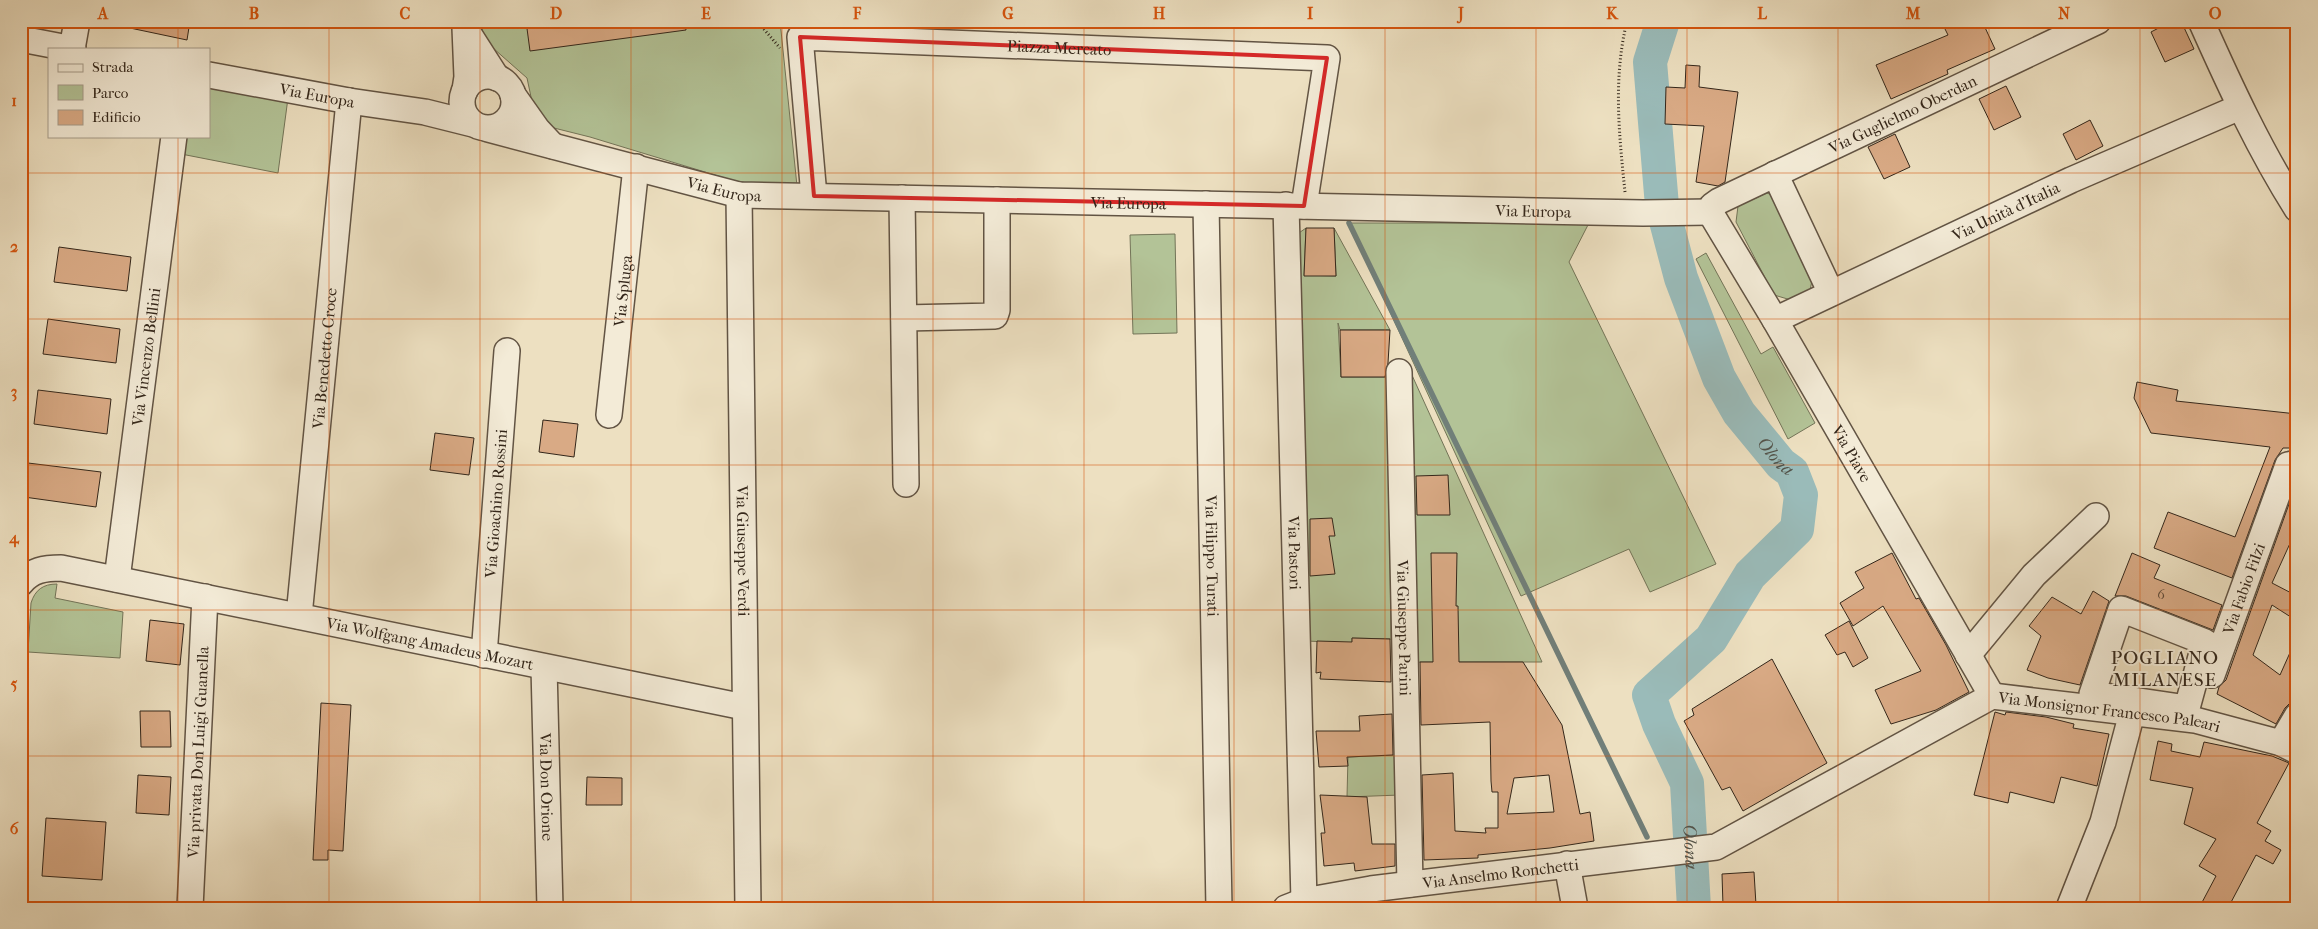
<svg xmlns="http://www.w3.org/2000/svg" width="2318" height="929" viewBox="0 0 2318 929" font-family="'IM FELL French Canon',serif">
	<style>
		.green { fill: #b3c397; stroke: #737458 }
		.lines { fill: none; stroke-linecap: round; stroke-linejoin: round }
		.stream { stroke: #717f79; stroke-width: 5.5 }
		.river { stroke: #9abbb9; stroke-width: 34 }
		.building { fill: #d9aa85; stroke: #33261a; fill-rule: evenodd }
		.minor-casing { stroke: #625444; stroke-width: 28 }
		.path { stroke: #33261a; stroke-width: 3; stroke-dasharray: 1 2.5; stroke-linecap: butt }
		.minor { stroke: #f3ebd7; stroke-width: 25 }
		.marked { fill: none; stroke: #d62828; stroke-width: 4; stroke-linejoin: round }
		.grid { fill: none; stroke: #d6540d; stroke-width: 1; stroke-opacity: 0.55 }
		.labels { text-anchor: middle; stroke-width: 4; stroke-linejoin: round; paint-order: stroke }
		.number-label { font-size: 14px; fill: #5c4735 }
		.street-label { font-size: 16px; fill: #33261a; stroke: #f3ebd7 }
		.water-label { font-size: 18px; font-style: italic; fill: #52534a; stroke: #f3ebd7 }
		.quarter-label { font-size: 19px; letter-spacing: 1px; fill: #33261a; stroke: #f3ebd7 }
		.neatline { fill: none; stroke: #d6540d; stroke-width: 2 }
		.grid-label { font-size: 16px; text-anchor: middle; font-weight: bold; fill: #d6540d }
	</style>
	<rect width="100%" height="100%" fill="#ede0c1"/>
	<filter id="stains"><feTurbulence type="fractalNoise" baseFrequency=".004" numOctaves="4"/><feColorMatrix values="0 0 0 0 .2 0 0 0 0 .09 0 0 0 0 .02 0 0 0 .5 -.17"/></filter>
	<radialGradient id="worn" r=".72"><stop offset=".6" stop-color="#630" stop-opacity="0"/><stop offset="1" stop-color="#630" stop-opacity=".3"/></radialGradient>
	<path class="green" d="M480 21H780L797 186 741 183 590 137 542 125 534 111 527 78 485 41Z
		M209 82 288 98 278 173 176 153 178 136H209Z
		M1767 193 1774 196 1812 280 1810 291 1791 300 1774 295 1736 222 1738 206Z
		M1349 223H1589L1569 262 1716 564 1650 592 1629 549 1521 596Z
		M1306 228 1304 275 1336 276 1334 228 1390 330H1340L1338 323 1341 377H1388L1391 639 1352 638V643L1306 641 1296 235Z
		M1175 234 1177 333 1133 334 1130 235Z
		M1706 253 1761 354 1773 347 1815 423 1788 439 1696 259Z
		M1411 373 1542 662H1417Z
		M57 584 55 598 123 612 120 658 28 652 31 603C35 590 43 584 57 584Z
		M1397 755 1400 795 1347 797 1348 757Z"/>
	<g class="lines">
		<path class="stream" d="M1349 223 1647 837"/>
		<path class="river" id="s1" d="M1663 21 1650 62 1662 206 1681 278 1719 378 1739 413 1781 464 1792 472 1801 495 1797 529 1750 575 1711 639 1649 695 1659 724 1687 783 1694 908"/>
	</g>
	<path class="building" d="M131 21H190L187 40 130 28Z
		M526 21H685L686 30 530 51Z
		M1957 21H1982L1995 49 1947 70 1948 74 1891 99 1876 65 1948 35 1944 27Z
		M2172 21H2181L2194 49 2165 62 2151 32Z
		M1686 65 1700 66 1699 87 1738 92 1725 182 1718 186 1696 182 1704 126 1665 124 1666 87 1685 88Z
		M2006 86 2021 117 1994 130 1979 99Z
		M2090 120 2103 146 2076 160 2063 134Z
		M1895 134 1910 167 1884 179 1868 147Z
		M1306 228H1334L1336 276H1304Z
		M59 247 131 257 127 291 54 282Z
		M48 319 120 329 116 363 43 354Z
		M1340 330H1390L1388 363 1385 377H1341Z
		M2137 382 2178 390 2176 401 2297 414V448H2283L2275 460 2232 578 2154 548 2168 512 2235 537 2270 447 2151 433 2134 398Z
		M38 390 111 399 107 434 34 424Z
		M543 420 578 424 574 457 539 452Z
		M435 433 474 438 469 475 430 470Z
		M28 463 101 472 96 507 24 497Z
		M1448 475 1450 515H1417L1416 476Z
		M2294 490 2297 492V528L2272 583 2297 596V621L2272 605 2253 655 2280 675 2297 637V702L2290 703 2285 708 2276 724 2217 694 2219 687 2226 680Z
		M1332 518 1335 536H1329L1335 574 1310 576V519Z
		M1431 553H1457L1456 606H1458L1459 662H1523L1562 725 1580 814 1590 812 1594 841 1550 848 1478 855V858L1424 860 1422 775 1453 773 1455 831 1486 833 1485 828H1498V792H1492L1491 781 1490 722 1421 725 1420 662H1433ZM1549 775 1554 812 1507 814 1514 778Z
		M1892 553 1916 599 1919 598 1946 645 1969 692 1936 710 1891 724 1875 690 1921 671 1883 606 1853 626 1840 603 1864 588 1855 572Z
		M2132 553 2160 565 2154 578 2222 605 2213 630 2126 596H2115Z
		M2093 591 2109 601 2080 685 2048 678 2027 670 2041 636 2029 626 2052 597 2081 614Z
		M150 620 184 624 180 665 146 661Z
		M1849 621 1868 658 1853 667 1845 652 1837 655 1825 635Z
		M1352 638 1390 639 1391 682 1320 679 1321 672 1316 673 1317 641 1352 642Z
		M1772 659 1827 763 1743 811 1730 787 1722 790 1684 721 1694 715 1692 709Z
		M321 703 351 705 343 851 328 850V860H313Z
		M140 711H170L171 747H141Z
		M1995 712 2005 715 2006 712 2046 717 2074 724 2073 728 2109 734 2097 786 2061 777 2054 803 2010 792 2008 803 1974 795Z
		M1392 714 1393 755 1347 757 1348 766 1319 767 1316 731H1360L1359 716Z
		M2158 741 2172 744 2171 751 2200 757 2204 742 2272 756 2289 763 2257 823 2271 831 2265 841 2281 850 2273 864 2256 855 2228 908H2199L2216 876 2199 866 2216 839 2184 824 2193 788 2150 780Z
		M138 775 171 777 169 815 136 813Z
		M587 777 622 778V805H586Z
		M1320 795 1367 797 1372 844H1395V866L1355 871 1354 863 1324 866 1321 833H1325Z
		M46 818 106 822 102 880 42 876Z
		M1754 872 1756 905 1723 906 1722 874Z"/>
	<g class="lines">
		<g class="minor-casing">
			<g id="minor">
				<path d="M2201 21C2230 86 2259 149 2297 209"/>
				<path d="M21 39 73 49"/>
				<path d="M72 49 77 21"/>
				<path id="s2" d="M209 75 349 101 425 112 473 124"/>
				<circle cx="488" cy="102" r="26"/>
				<path d="M465 90 467 77 465 28 497 78"/>
				<path d="M513 95 537 129 553 146"/>
				<path id="s3" d="M488 129 739 195 1643 213 1710 212"/>
				<path d="M1775 174 1831 293"/>
				<path id="s4" d="M739 195 748 908"/>
				<path id="s5" d="M814 196 800 37 1327 58 1304 206"/>
				<path d="M902 198 906 484"/>
				<path id="s6" d="M1206 204 1219 908"/>
				<path id="s7" d="M1286 205 1304 901"/>
				<path id="s8" d="M1710 212 1775 320 1992 696"/>
				<path id="s9" d="M1710 212 1712 206 1719 201 2098 21"/>
				<path d="M904 318 995 316 997 310V200"/>
				<path id="s10" d="M1775 320 2071 180 2240 107"/>
				<path id="s11" d="M1399 372 1410 884"/>
				<path id="s12" d="M609 415 636 167"/>
				<path id="s13" d="M117 579 174 136"/>
				<path id="s14" d="M21 583C31 570 45 568 61 568L744 707"/>
				<path d="M2121 609 2205 642 2187 708 2092 694Z"/>
				<path id="s15" d="M299 616 349 101"/>
				<path id="s16" d="M484 655 507 351"/>
				<path d="M1968 655 2034 575 2096 516"/>
				<path id="s17" d="M544 667 550 908"/>
				<path id="s18" d="M2212 675 2288 465 2297 463"/>
				<path d="M2281 743 2297 716"/>
				<path d="M1567 864 1575 908"/>
				<path id="s19" d="M190 908 205 597"/>
				<path id="s20" d="M1286 908 1304 901 1371 889 1716 847 1992 696 2195 720 2281 743 2297 751"/>
				<path d="M2069 908 2103 822 2132 713"/>
			</g>
		</g>
		<path class="path" d="M757 21 780 48
			M1625 192C1619 134 1613 78 1627 21"/>
		<use href="#minor" class="minor"/>
	</g>
	<path class="marked" d="M800 37 1327 58 1304 206 814 196Z"/>
	<path class="grid" d="M178 21V49M329 21V908M480 21V908M631 21V908M782 21V908M933 21V908M1084 21V908M1234 21V908M1385 21V908M1536 21V908M1687 21V908M1838 21V908M1989 21V908M2140 21V908M178 136V908M21 173H2297M21 319H2297M21 465H2297M21 610H2297M21 756H2297"/>
	<g class="labels">
		<g class="number-label">
			<text x="2161" y="599">6</text>
		</g>
		<g class="street-label">
			<text dy="6" stroke="none"><textPath href="#s5" startOffset="419">Piazza Mercato</textPath></text>
			<text dy="6" stroke="none"><textPath href="#s2" startOffset="110">Via Europa</textPath></text>
			<text dy="6" stroke="none"><textPath href="#s9" startOffset="218">Via Guglielmo Oberdan</textPath></text>
			<text dy="6" stroke="none"><textPath href="#s3" startOffset="244">Via Europa</textPath></text>
			<text dy="6" stroke="none"><textPath href="#s3" startOffset="649">Via Europa</textPath></text>
			<text dy="6" stroke="none"><textPath href="#s3" startOffset="1054">Via Europa</textPath></text>
			<text dy="6" stroke="none"><textPath href="#s10" startOffset="255">Via Unità d'Italia</textPath></text>
			<text dy="6" stroke="none"><textPath href="#s12" startOffset="125">Via Spluga</textPath></text>
			<text dy="6" stroke="none"><textPath href="#s13" startOffset="224">Via Vincenzo Bellini</textPath></text>
			<text dy="6" stroke="none"><textPath href="#s15" startOffset="259">Via Benedetto Croce</textPath></text>
			<text dy="6" stroke="none"><textPath href="#s8" startOffset="280">Via Piave</textPath></text>
			<text dy="6" stroke="none"><textPath href="#s16" startOffset="152">Via Gioachino Rossini</textPath></text>
			<text dy="6" stroke="none"><textPath href="#s4" startOffset="356">Via Giuseppe Verdi</textPath></text>
			<text dy="6" stroke="none"><textPath href="#s7" startOffset="348">Via Pastori</textPath></text>
			<text dy="6" stroke="none"><textPath href="#s6" startOffset="352">Via Filippo Turati</textPath></text>
			<text dy="6" stroke="none"><textPath href="#s18" startOffset="92">Via Fabio Filzi</textPath></text>
			<text dy="6" stroke="none"><textPath href="#s11" startOffset="256">Via Giuseppe Parini</textPath></text>
			<text dy="6" stroke="none"><textPath href="#s14" startOffset="421">Via Wolfgang Amadeus Mozart</textPath></text>
			<text dy="6" stroke="none"><textPath href="#s20" startOffset="868">Via Monsignor Francesco Paleari</textPath></text>
			<text dy="6" stroke="none"><textPath href="#s19" startOffset="156">Via privata Don Luigi Guanella</textPath></text>
			<text dy="6" stroke="none"><textPath href="#s17" startOffset="120">Via Don Orione</textPath></text>
			<text dy="6" stroke="none"><textPath href="#s20" startOffset="218">Via Anselmo Ronchetti</textPath></text>
		</g>
		<g class="water-label">
			<text dy="6" stroke="none"><textPath href="#s1" startOffset="466">Olona</textPath></text>
			<text dy="6" stroke="none"><textPath href="#s1" startOffset="932">Olona</textPath></text>
		</g>
		<g class="quarter-label">
			<text x="2165" y="664">POGLIANO<tspan x="2165" dy="22">MILANESE</tspan></text>
		</g>
	</g>
	<rect width="2318" height="929" fill="none" stroke="#ede0c1" stroke-width="55"/>
	<rect x="48" y="48" width="162" height="90" fill="#f3ebd7" stroke="#a69c8b"/>
	<rect x="58" y="64" width="25" height="8" fill="#f3ebd7" stroke="#a69c8b"/>
	<text x="92" y="72" font-size="15" fill="#33261a">Strada</text>
	<rect x="58" y="85" width="25" height="15" fill="#b3c397" stroke="#a69c8b"/>
	<text x="92" y="98" font-size="15" fill="#33261a">Parco</text>
	<rect x="58" y="110" width="25" height="15" fill="#d9aa85" stroke="#a69c8b"/>
	<text x="92" y="122" font-size="15" fill="#33261a">Edificio</text>
	<rect x="28" y="28" width="2262" height="874" class="neatline"/>
	<g class="grid-label">
		<text x="103" y="19">A</text>
		<text x="254" y="19">B</text>
		<text x="405" y="19">C</text>
		<text x="556" y="19">D</text>
		<text x="706" y="19">E</text>
		<text x="857" y="19">F</text>
		<text x="1008" y="19">G</text>
		<text x="1159" y="19">H</text>
		<text x="1310" y="19">I</text>
		<text x="1461" y="19">J</text>
		<text x="1612" y="19">K</text>
		<text x="1762" y="19">L</text>
		<text x="1913" y="19">M</text>
		<text x="2064" y="19">N</text>
		<text x="2215" y="19">O</text>
		<text x="14" y="106">1</text>
		<text x="14" y="252">2</text>
		<text x="14" y="397">3</text>
		<text x="14" y="543">4</text>
		<text x="14" y="689">5</text>
		<text x="14" y="834">6</text>
	</g>
	<rect width="100%" height="100%" filter="url(#stains)"/>
	<rect width="100%" height="100%" fill="url(#worn)"/>
</svg>
